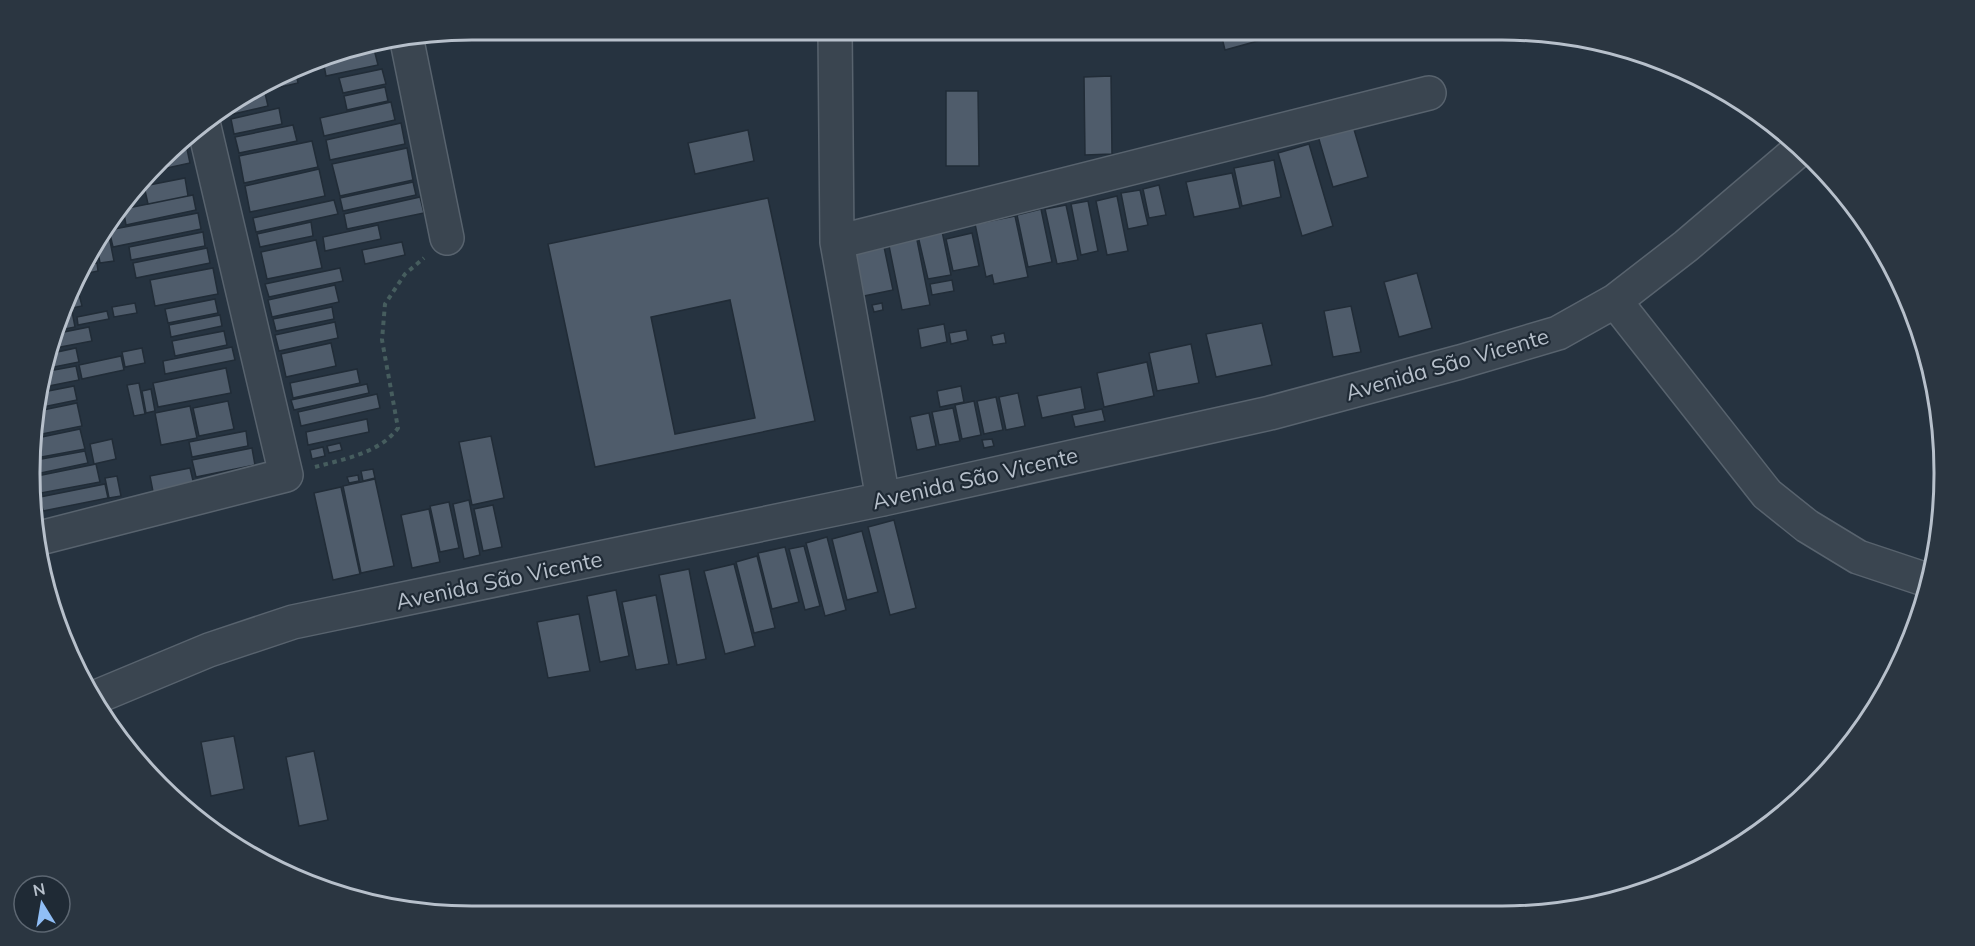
<svg xmlns="http://www.w3.org/2000/svg" width="1975" height="946" viewBox="0 0 1975 946" font-family="Mulish,sans-serif">
	<style>
		.building { fill: #4f5c6b; stroke: #212c37; stroke-width: 1.5; fill-rule: evenodd }
		.lines { fill: none; stroke-linecap: round; stroke-linejoin: round }
		.minor-casing { stroke: #58636e; stroke-width: 36 }
		.path { stroke: #465d5e; stroke-width: 4; stroke-dasharray: 4.5 4.5; stroke-linecap: butt }
		.minor { stroke: #3a4550; stroke-width: 33 }
		.labels { text-anchor: middle; stroke-width: 4.5; stroke-linejoin: round; paint-order: stroke }
		.street-label { font-size: 22px; fill: #b7c0cb; stroke: #1f2a35 }
		.rim { fill: none; stroke: #b7c0cb; stroke-width: 3 }
	</style>
	<rect width="100%" height="100%" fill="#263340"/>
	<path class="building" d="M1220 30H1298L1225 50Z
		M374 49 378 65 326 76 323 60Z
		M382 69 386 84 343 93 339 78Z
		M296 72 298 83 259 92Z
		M1111 76 1112 154 1085 155 1084 77Z
		M385 87 388 101 347 110 344 96Z
		M946 91H978L979 166H946Z
		M265 93 268 106 229 115 227 109 250 97Z
		M391 102 395 120 324 136 320 118Z
		M279 108 282 124 234 134 231 119Z
		M401 123 405 144 330 160 326 140Z
		M293 125 297 141 239 153 235 137Z
		M1353 126 1368 177 1333 187 1318 136Z
		M748 130 754 161 695 174 688 143Z
		M312 141 318 167 244 183 239 156Z
		M1309 144 1333 226 1302 236 1278 153Z
		M407 148 413 180 340 196 332 164Z
		M187 149 190 163 158 170 175 152Z
		M1274 160 1281 197 1242 206 1234 168Z
		M319 169 325 196 250 212 245 186Z
		M1232 173 1240 208 1194 217 1186 182Z
		M185 178 188 196 148 204 144 186Z
		M413 182 416 195 343 211 340 198Z
		M1159 185 1166 215 1149 218 1143 189Z
		M1140 190 1148 225 1128 229 1121 193Z
		M193 195 196 210 126 225 123 209Z
		M1117 196 1128 251 1107 255 1096 201Z
		M420 197 424 213 347 229 344 214Z
		M768 198 815 421 595 467 548 244ZM730 300 755 418 675 434 651 317Z
		M334 200 338 214 256 232 253 218Z
		M1088 201 1098 251 1081 255 1071 204Z
		M1066 205 1078 260 1057 264 1045 209Z
		M1041 209 1052 262 1028 267 1017 215Z
		M198 213 201 229 113 247 109 230Z
		M1015 216 1028 277 994 284 992 275 986 277 975 224Z
		M311 222 313 236 260 247 257 234Z
		M378 225 381 239 325 251 323 237Z
		M108 231 114 261 100 263 96 242 102 232Z
		M942 231 951 275 928 279 918 236Z
		M203 232 205 246 131 260 129 247Z
		M972 233 979 266 953 271 946 239Z
		M916 235 930 305 902 310 888 241Z
		M316 240 322 268 267 279 261 252Z
		M402 242 405 255 365 264 362 250Z
		M883 242 893 290 859 297 849 249Z
		M207 248 210 263 136 278 133 263Z
		M97 263 98 271 79 275 84 265Z
		M213 268 218 294 155 306 150 280Z
		M340 268 343 281 269 297 265 284Z
		M1417 273 1432 328 1399 337 1384 282Z
		M952 280 954 291 932 295 930 284Z
		M335 285 339 302 272 317 268 300Z
		M79 294 82 306 62 310 67 297Z
		M215 299 218 313 168 323 165 309Z
		M135 303 137 313 114 317 112 307Z
		M882 303 883 310 874 312 872 305Z
		M1351 306 1361 352 1333 357 1324 311Z
		M332 307 334 319 276 331 273 319Z
		M72 311 75 327 55 331 61 313Z
		M107 311 109 319 78 325 77 317Z
		M220 315 222 326 171 337 169 325Z
		M335 322 338 338 279 351 275 335Z
		M1262 323 1272 365 1216 377 1206 334Z
		M944 324 947 342 921 348 918 329Z
		M89 327 92 341 50 349 54 334Z
		M966 330 968 340 951 344 949 333Z
		M224 331 227 345 175 356 172 341Z
		M1004 333 1006 343 993 345 991 336Z
		M331 343 336 366 286 377 281 354Z
		M1191 344 1199 383 1157 391 1149 353Z
		M232 347 235 360 165 374 163 361Z
		M76 348 79 362 44 369 48 354Z
		M142 348 145 363 125 367 122 352Z
		M121 356 124 370 82 379 79 365Z
		M1147 362 1154 396 1104 407 1097 373Z
		M76 366 79 380 39 388 43 372Z
		M226 368 231 393 158 407 153 383Z
		M357 369 360 383 293 398 290 383Z
		M139 383 145 414 134 416 127 385Z
		M367 384 369 393 294 410 291 400Z
		M74 386 77 400 38 408V393Z
		M961 386 964 402 940 407 937 391Z
		M1081 387 1085 409 1042 418 1037 396Z
		M151 389 155 411 146 413 142 391Z
		M1018 393 1025 426 1006 430 999 397Z
		M377 394 380 408 301 426 298 412Z
		M996 397 1003 430 984 434 977 401Z
		M228 401 234 429 199 436 193 408Z
		M974 401 981 435 962 439 955 405Z
		M77 403 82 426 37 435 38 411Z
		M190 406 197 438 161 445 155 413Z
		M953 408 960 441 939 445 932 412Z
		M1102 409 1105 421 1075 427 1072 415Z
		M929 413 936 446 917 450 910 417Z
		M367 419 369 432 308 445 306 432Z
		M80 429 85 449 36 458 37 438Z
		M246 431 248 446 192 457 189 442Z
		M491 436 504 498 472 505 459 442Z
		M112 439 116 459 94 464 90 444Z
		M992 439 994 446 984 448 982 440Z
		M340 443 342 450 329 453 327 446Z
		M323 447 325 456 312 459 310 450Z
		M252 448 255 465 196 477 192 460Z
		M85 451 88 463 36 474V460Z
		M96 464 100 482 41 493 37 476Z
		M190 468 195 489 154 497 150 476Z
		M373 469 375 478 363 481 361 471Z
		M358 475 359 481 349 483 347 477Z
		M117 476 121 496 109 498 105 478Z
		M375 479 394 566 361 573 343 486Z
		M105 484 108 498 43 511 40 497Z
		M341 487 360 574 333 580 314 493Z
		M469 500 480 555 464 559 453 504Z
		M449 502 459 548 440 552 430 506Z
		M493 505 502 547 483 551 474 509Z
		M429 509 440 562 412 568 401 515Z
		M894 520 916 608 890 615 868 527Z
		M862 531 878 592 847 600 832 539Z
		M827 537 846 610 825 616 806 543Z
		M804 546 820 606 805 610 789 549Z
		M785 547 799 602 772 609 758 553Z
		M757 556 775 628 754 633 736 562Z
		M734 564 755 646 725 654 704 571Z
		M689 569 706 659 677 665 659 575Z
		M616 590 629 656 600 662 587 596Z
		M656 595 669 664 636 670 622 602Z
		M579 614 590 671 548 678 537 622Z
		M234 736 244 789 211 796 201 742Z
		M314 751 328 820 299 826 286 757Z"/>
	<g class="lines">
		<g class="minor-casing">
			<path id="minor" d="M835 30 837 242 883 499
				M407 41 447 238
				M837 242 1429 93
				M1615 301 1767 494 1807 526 1858 557 1930 581
				M36 539 286 475 203 122
				M96 697 209 650 293 622 883 499 1270 413 1460 362 1558 333 1615 301 1686 246 1801 148"/>
		</g>
		<path class="path" d="M315 467C344 459 380 453 398 428L382 340 385 304 405 274 424 258"/>
		<use href="#minor" class="minor"/>
	</g>
	<g class="labels">
		<g class="street-label">
			<text transform="translate(1447 364) rotate(-16)" y="8">Avenida São Vicente</text>
			<text transform="translate(975 478) rotate(-13)" y="8">Avenida São Vicente</text>
			<text transform="translate(499 580) rotate(-12)" y="8">Avenida São Vicente</text>
		</g>
	</g>
	<path d="M0 0H1975V946H0ZM472 40H1502A432 432 0 0 1 1934 472V474A432 432 0 0 1 1502 906H472A432 432 0 0 1 40 474V472A432 432 0 0 1 472 40Z" fill="#2b3641" fill-rule="evenodd"/>
	<path class="rim" d="M472 40H1502A432 432 0 0 1 1934 472V474A432 432 0 0 1 1502 906H472A432 432 0 0 1 40 474V472A432 432 0 0 1 472 40Z"/>
	<g transform="translate(42 904) rotate(349)"><circle r="28" fill="#1f2a35" stroke="#5c6671" stroke-width="1.5"/>
	<path d="M0-4.5L10 22L0 15L-10 22Z" fill="#90bef6"/>
	<text y="-9" font-size="16" font-weight="bold" text-anchor="middle" fill="#b7c0cb">N</text>
	</g>
</svg>
